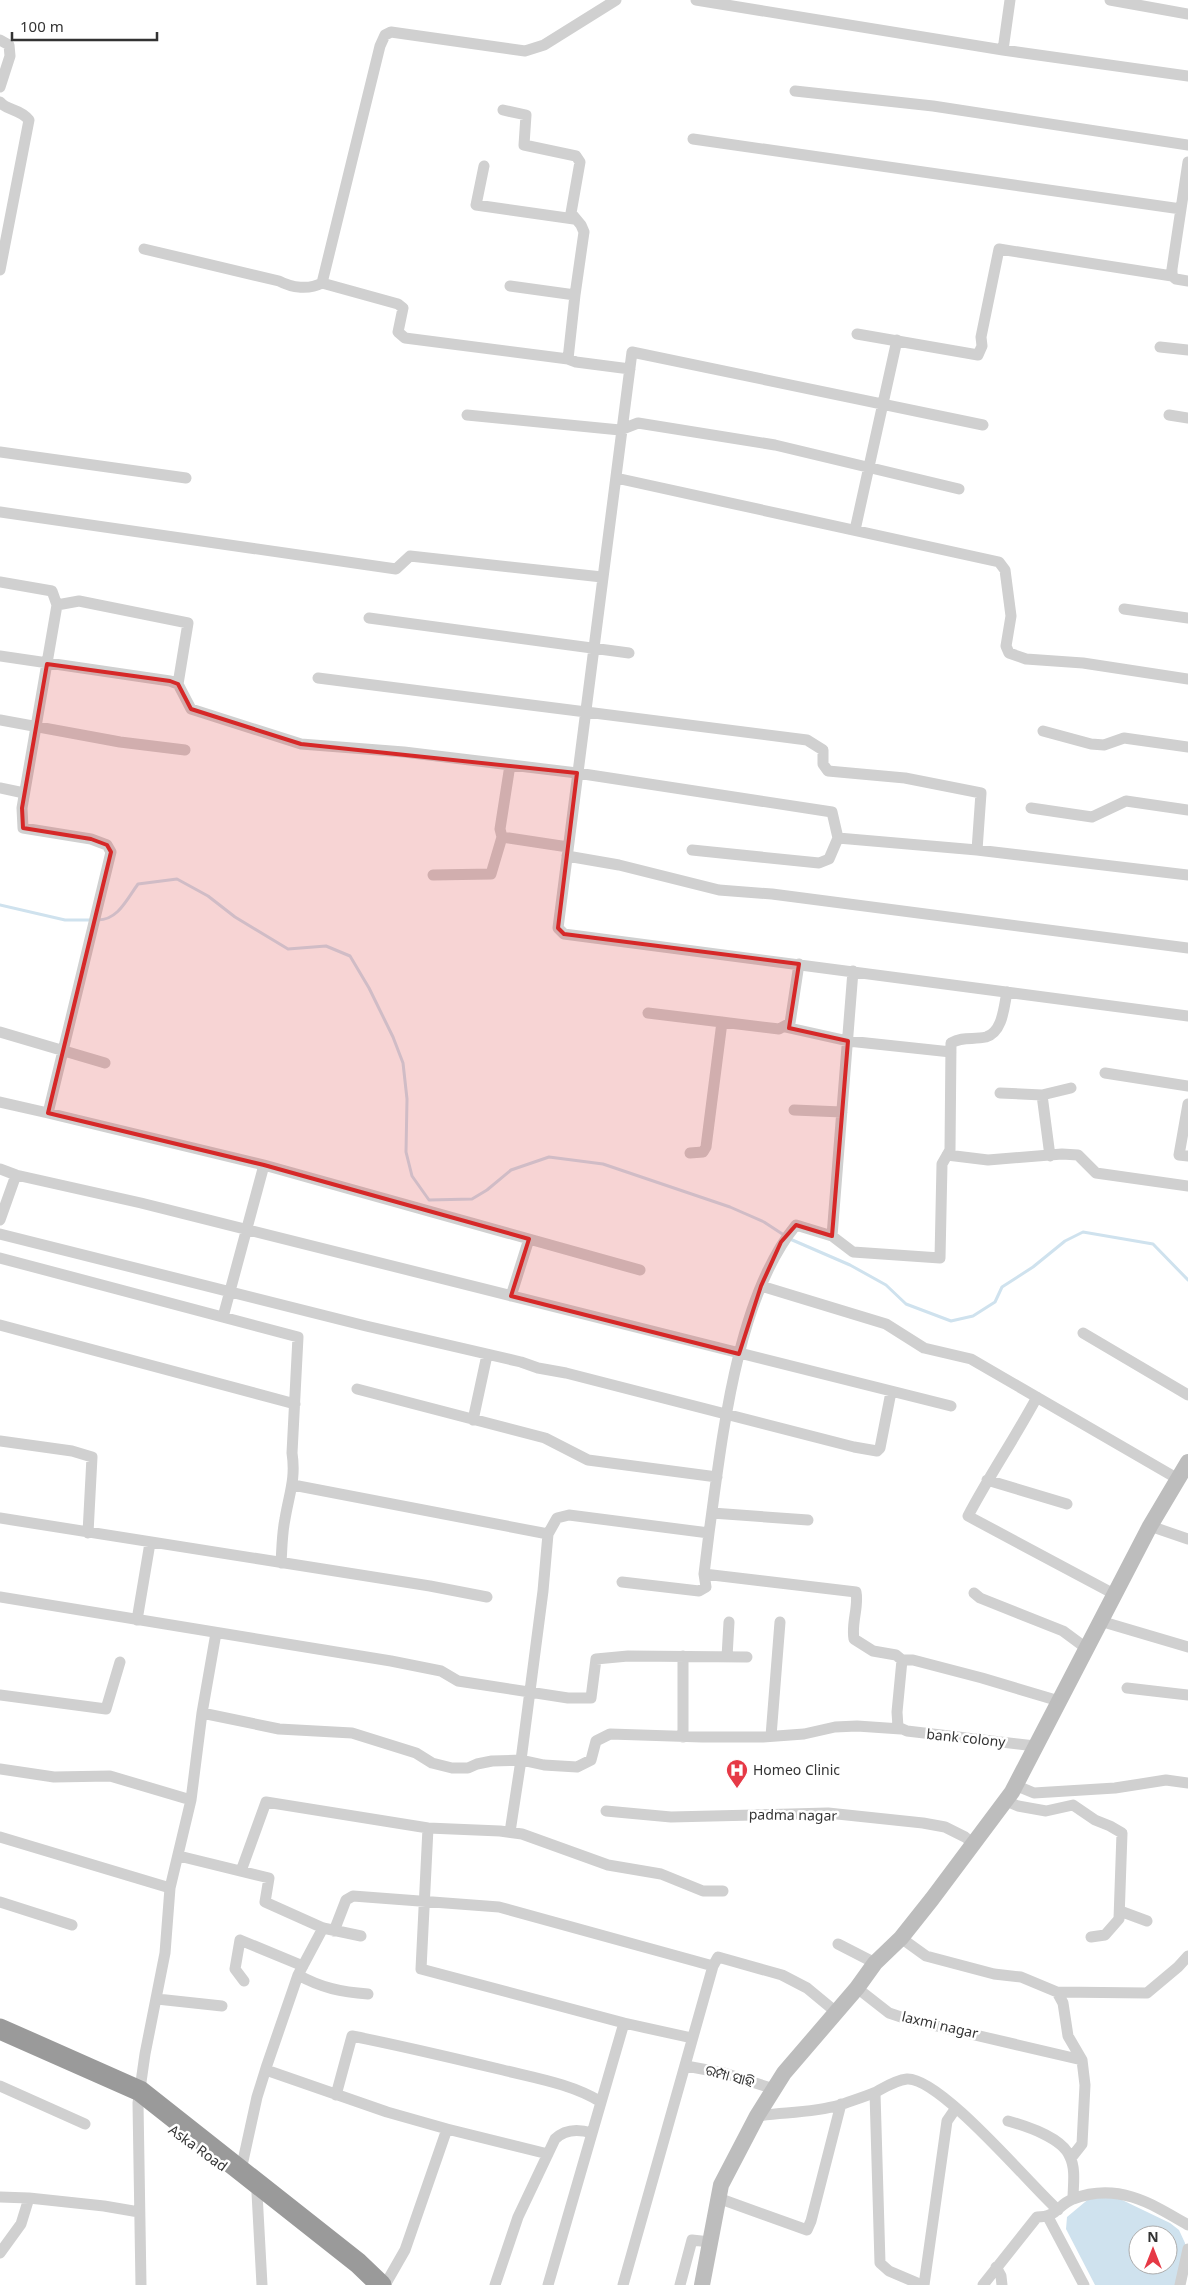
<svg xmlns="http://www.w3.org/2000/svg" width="1188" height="2285" viewBox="0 0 1188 2285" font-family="'Noto Sans','Noto Sans Oriya',sans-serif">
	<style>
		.water { fill: #cfe2ee; fill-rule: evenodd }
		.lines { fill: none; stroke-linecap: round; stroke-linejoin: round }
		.stream { stroke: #cfe2ee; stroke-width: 3 }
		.street { stroke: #d0d0d0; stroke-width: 11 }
		.secondary { stroke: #bdbdbd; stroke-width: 16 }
		.highway { stroke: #9a9a9a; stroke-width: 21 }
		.marked { fill: #d62828; fill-opacity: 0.2; stroke: #d62828; stroke-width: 4; stroke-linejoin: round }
		.labels { text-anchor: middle; stroke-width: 5; stroke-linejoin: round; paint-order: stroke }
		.street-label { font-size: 14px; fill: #333; stroke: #fff }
		.poi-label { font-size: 14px; fill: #333; stroke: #fff; text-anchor: start }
	</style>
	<rect width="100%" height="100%" fill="#fff"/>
	<path class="water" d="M1091 2197 1118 2198 1170 2223 1179 2230 1185 2243 1186 2251 1178 2285H1095L1066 2229 1067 2217ZM1138 2235H1168V2265H1138Z"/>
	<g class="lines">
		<path class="stream" d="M0 905 65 920H91
			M98 920C118 920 127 899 138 884L177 879 208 896 235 917 288 949 326 946 350 956 369 988 393 1037 403 1063 407 1099 406 1152 412 1176 429 1200 472 1199 487 1190 511 1170 549 1157 603 1164 730 1207 764 1222 790 1239 850 1265 886 1285 906 1304 951 1321 973 1316 995 1302 1002 1287 1033 1267 1065 1241 1083 1232 1153 1244 1188 1280"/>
		<path class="street" d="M696 0 1003 50 1188 76
			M1110 0 1188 14
			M0 40 9 45 10 56 0 87
			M1003 50 1010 0
			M795 91 933 106 1188 145
			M0 102C7 111 19 108 29 120L0 270
			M503 110 526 115 524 145 576 156 580 162 571 213 581 225 584 232 575 295
			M693 139 1181 209
			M1188 162 1172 269V276L1176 279 1188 281
			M484 166 476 205 574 219
			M144 249 279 281C292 288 309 290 322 283L398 304 403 308 398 332 405 338 568 359 576 362 630 369
			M322 283 366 103 380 46 385 35 391 32 525 51 544 45 616 0
			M510 286 575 295 568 359
			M857 334 978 355 982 346 981 337 999 249 1172 276
			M1160 347 1188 350
			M467 415 620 430 638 423 775 445 959 489
			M1169 415 1188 418
			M983 425 632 352 558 928 564 934 1188 1016
			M0 452 186 478
			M616 478 999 562 1005 570 1011 616 1006 646 1009 653 1026 659 1083 663 1188 679
			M0 512 396 569 410 556 602 577
			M855 530 897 340
			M0 582 52 591 57 605 22 808 23 828 91 839 107 845 111 852 48 1113 264 1165 223 1317
			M57 605 79 601 188 623 178 684 191 709 301 744 404 752 577 773 832 812 838 838 829 859 819 863 692 850
			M1124 609 1188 618
			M369 618 629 653
			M0 656 170 681 178 684
			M318 678 807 740 823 750V764L828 771 905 778 981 793 977 850
			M0 720 120 742 185 750
			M1043 731 1091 744 1104 745 1124 738 1188 747
			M0 788 24 793
			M1031 808 1092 817 1126 801 1188 810
			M502 837 568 847
			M838 838 977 850 1188 875
			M567 856 619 865 719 890 772 894 1188 948
			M433 875 491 874 502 837 500 829 510 765
			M648 1013 779 1029 790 1023 799 964
			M785 1027 848 1041 951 1052
			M0 1032 105 1063
			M1105 1073 1188 1086
			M1000 1093 1042 1095 1071 1088
			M1042 1095 1050 1156
			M0 1102 48 1113
			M1188 1104 1179 1155 1188 1156
			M794 1110 842 1112
			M690 1153 703 1152 706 1147 722 1022
			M947 1155 988 1160 1062 1154 1078 1155 1096 1173 1188 1186
			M264 1165 640 1270
			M0 1169 16 1175
			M0 1220 16 1175 141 1203 951 1406
			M0 1234 366 1326 521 1362 538 1368 566 1373 854 1447 877 1451 880 1448 891 1392
			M832 1236 853 971
			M0 1258 298 1337 292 1453C296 1479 289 1494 285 1519 282 1533 282 1548 281 1563
			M761 1286 886 1324 924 1348 971 1359 1178 1479
			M511 1296 529 1239
			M0 1325 295 1404
			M1083 1333 1188 1395
			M357 1389 545 1438 588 1460 717 1477
			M1037 1397C1015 1438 989 1476 968 1516L1114 1594
			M473 1420 487 1355
			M0 1441 72 1451 92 1457 88 1533
			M987 1480 1067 1504
			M293 1485 548 1534 543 1591 521 1760 544 1765 577 1767 591 1760 596 1741 610 1734 702 1737H763L804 1734 835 1727 857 1726 901 1729
			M712 1513 808 1520
			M0 1518 430 1586 487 1597
			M1150 1526 1188 1539
			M709 1533C722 1440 736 1298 796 1225L832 1236 853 1252 940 1258 942 1164 950 1150 951 1043C963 1036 973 1040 986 1037 1003 1032 1004 1006 1007 992
			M548 1534 557 1518 569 1515 709 1533 704 1574 856 1592C859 1607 851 1623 854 1639L873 1651 896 1655 902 1660 897 1712 898 1727 907 1731 1035 1746
			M622 1582 699 1591 706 1587 704 1574
			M974 1593 980 1598 1063 1631 1086 1648
			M0 1597 391 1661 441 1671 458 1681 568 1698H591L596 1659 628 1656 747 1657
			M137 1620 150 1543
			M1100 1621 1188 1647
			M727 1657 729 1622
			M902 1660H913L982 1678 1059 1701
			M1127 1688 1188 1695
			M0 1695 106 1709 120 1662
			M202 1713 279 1729 352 1733 416 1753 432 1763 452 1768H468L477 1764 492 1761 521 1760 510 1832
			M771 1736 780 1622
			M683 1737V1656
			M0 1769 54 1777 110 1776 191 1800
			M1015 1785 1034 1793 1115 1788 1166 1780 1188 1783
			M1006 1801 1018 1806 1046 1811 1073 1805 1095 1820 1110 1826 1122 1833 1119 1919 1105 1935 1091 1937
			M606 1811 671 1817 828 1813 923 1823 945 1827 965 1837 974 1844
			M428 1828 421 1969 624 2023
			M0 1837 170 1888
			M179 1856 269 1878 265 1902 323 1928 361 1936
			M241 1871 266 1802 428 1828 500 1831 522 1834 608 1865 661 1874 703 1891H723
			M0 1902 72 1925
			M1120 1911 1147 1921
			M334 1931 346 1900 353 1896 499 1907 713 1966
			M901 1938 926 1956 994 1974 1021 1977 1057 1992 1063 2003 1068 2036 1082 2060
			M838 1944 875 1963
			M298 1975C322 1988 341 1992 368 1994
			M244 1981 235 1969 240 1940 303 1966
			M857 1988 889 2013 907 2019 1082 2060 1085 2085 1082 2144 1071 2158
			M1057 1992 1147 1993 1178 1967 1188 1956
			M157 1999 222 2006
			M686 2066 724 2073 774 2089
			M266 2070 387 2112 447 2129
			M0 2086 85 2124
			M875 2093 880 2263 889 2271 922 2285
			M336 2095 352 2036C403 2046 453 2058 503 2070 535 2078 572 2084 601 2102
			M757 2116C785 2112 812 2113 840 2105 851 2101 864 2097 876 2092 885 2087 896 2080 907 2079 940 2077 1030 2185 1058 2210
			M1008 2121C1026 2126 1063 2138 1070 2157 1076 2169 1073 2186 1073 2199
			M241 2170 257 2097 267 2065 298 1975 323 1928
			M257 2193 262 2285
			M0 2197 29 2198
			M718 2198 807 2230 811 2221 841 2104
			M1048 2217 1084 2285
			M0 2253 21 2224 29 2198 104 2206 139 2212
			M996 2267 1001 2276 1002 2285
			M141 2285 138 2103 145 2054 165 1953 170 1888 191 1800 202 1713 216 1633
			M385 2285 405 2250 447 2129 548 2154
			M495 2285 518 2217 555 2139C565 2129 579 2129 592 2133
			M548 2285 624 2023 692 2038
			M623 2285 713 1966 718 1957 782 1975 807 1988 836 2012
			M680 2285 692 2240 710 2242
			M924 2285 947 2121 956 2108
			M983 2285 1037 2217C1058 2217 1057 2205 1073 2199 1117 2182 1151 2203 1188 2225
			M1180 2285 1188 2249"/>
		<path class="secondary" d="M702 2285 721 2185 757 2116 784 2073 857 1988 875 1963 901 1938 932 1899 1012 1792 1150 1526 1188 1462"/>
		<path class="highway" d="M0 2029 140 2091 358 2263 381 2285"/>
	</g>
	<path class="marked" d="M47 664 170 681 178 684 191 709 301 744 577 773 558 928 564 934 799 964 789 1028 848 1041 832 1236 796 1225 781 1242 761 1286 739 1354 511 1296 529 1239 264 1165 48 1113 111 852 107 845 91 839 23 828 22 808Z"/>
	<defs>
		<g id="hospital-pin" transform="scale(1.125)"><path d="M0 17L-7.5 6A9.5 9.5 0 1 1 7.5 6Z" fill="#e63946" stroke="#fff"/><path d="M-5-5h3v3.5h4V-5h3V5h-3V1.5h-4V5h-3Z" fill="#fff"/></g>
	</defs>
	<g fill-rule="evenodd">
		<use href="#hospital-pin" x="737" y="1770"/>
	</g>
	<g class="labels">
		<g class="street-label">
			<text transform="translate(966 1738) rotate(6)" y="5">bank colony</text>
			<text transform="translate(793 1815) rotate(1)" y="5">padma nagar</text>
			<text transform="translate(940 2025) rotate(13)" y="5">laxmi nagar</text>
			<text transform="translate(730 2076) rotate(15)" y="5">ରମ୍ପା ସାହି</text>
			<text transform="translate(198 2148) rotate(36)" y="5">Aska Road</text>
		</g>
		<g class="poi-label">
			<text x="753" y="1775">Homeo Clinic</text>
		</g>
	</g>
	<g transform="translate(1153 2250)"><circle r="24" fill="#ffffff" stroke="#adadad"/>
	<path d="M0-4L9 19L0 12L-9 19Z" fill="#e63946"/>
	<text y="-8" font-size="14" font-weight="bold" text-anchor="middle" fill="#333333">N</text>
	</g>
	<path d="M12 32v8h145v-8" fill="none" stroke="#333333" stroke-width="2.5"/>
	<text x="20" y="32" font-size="15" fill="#333333" stroke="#ffffff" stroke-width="4" paint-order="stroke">100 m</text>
</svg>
